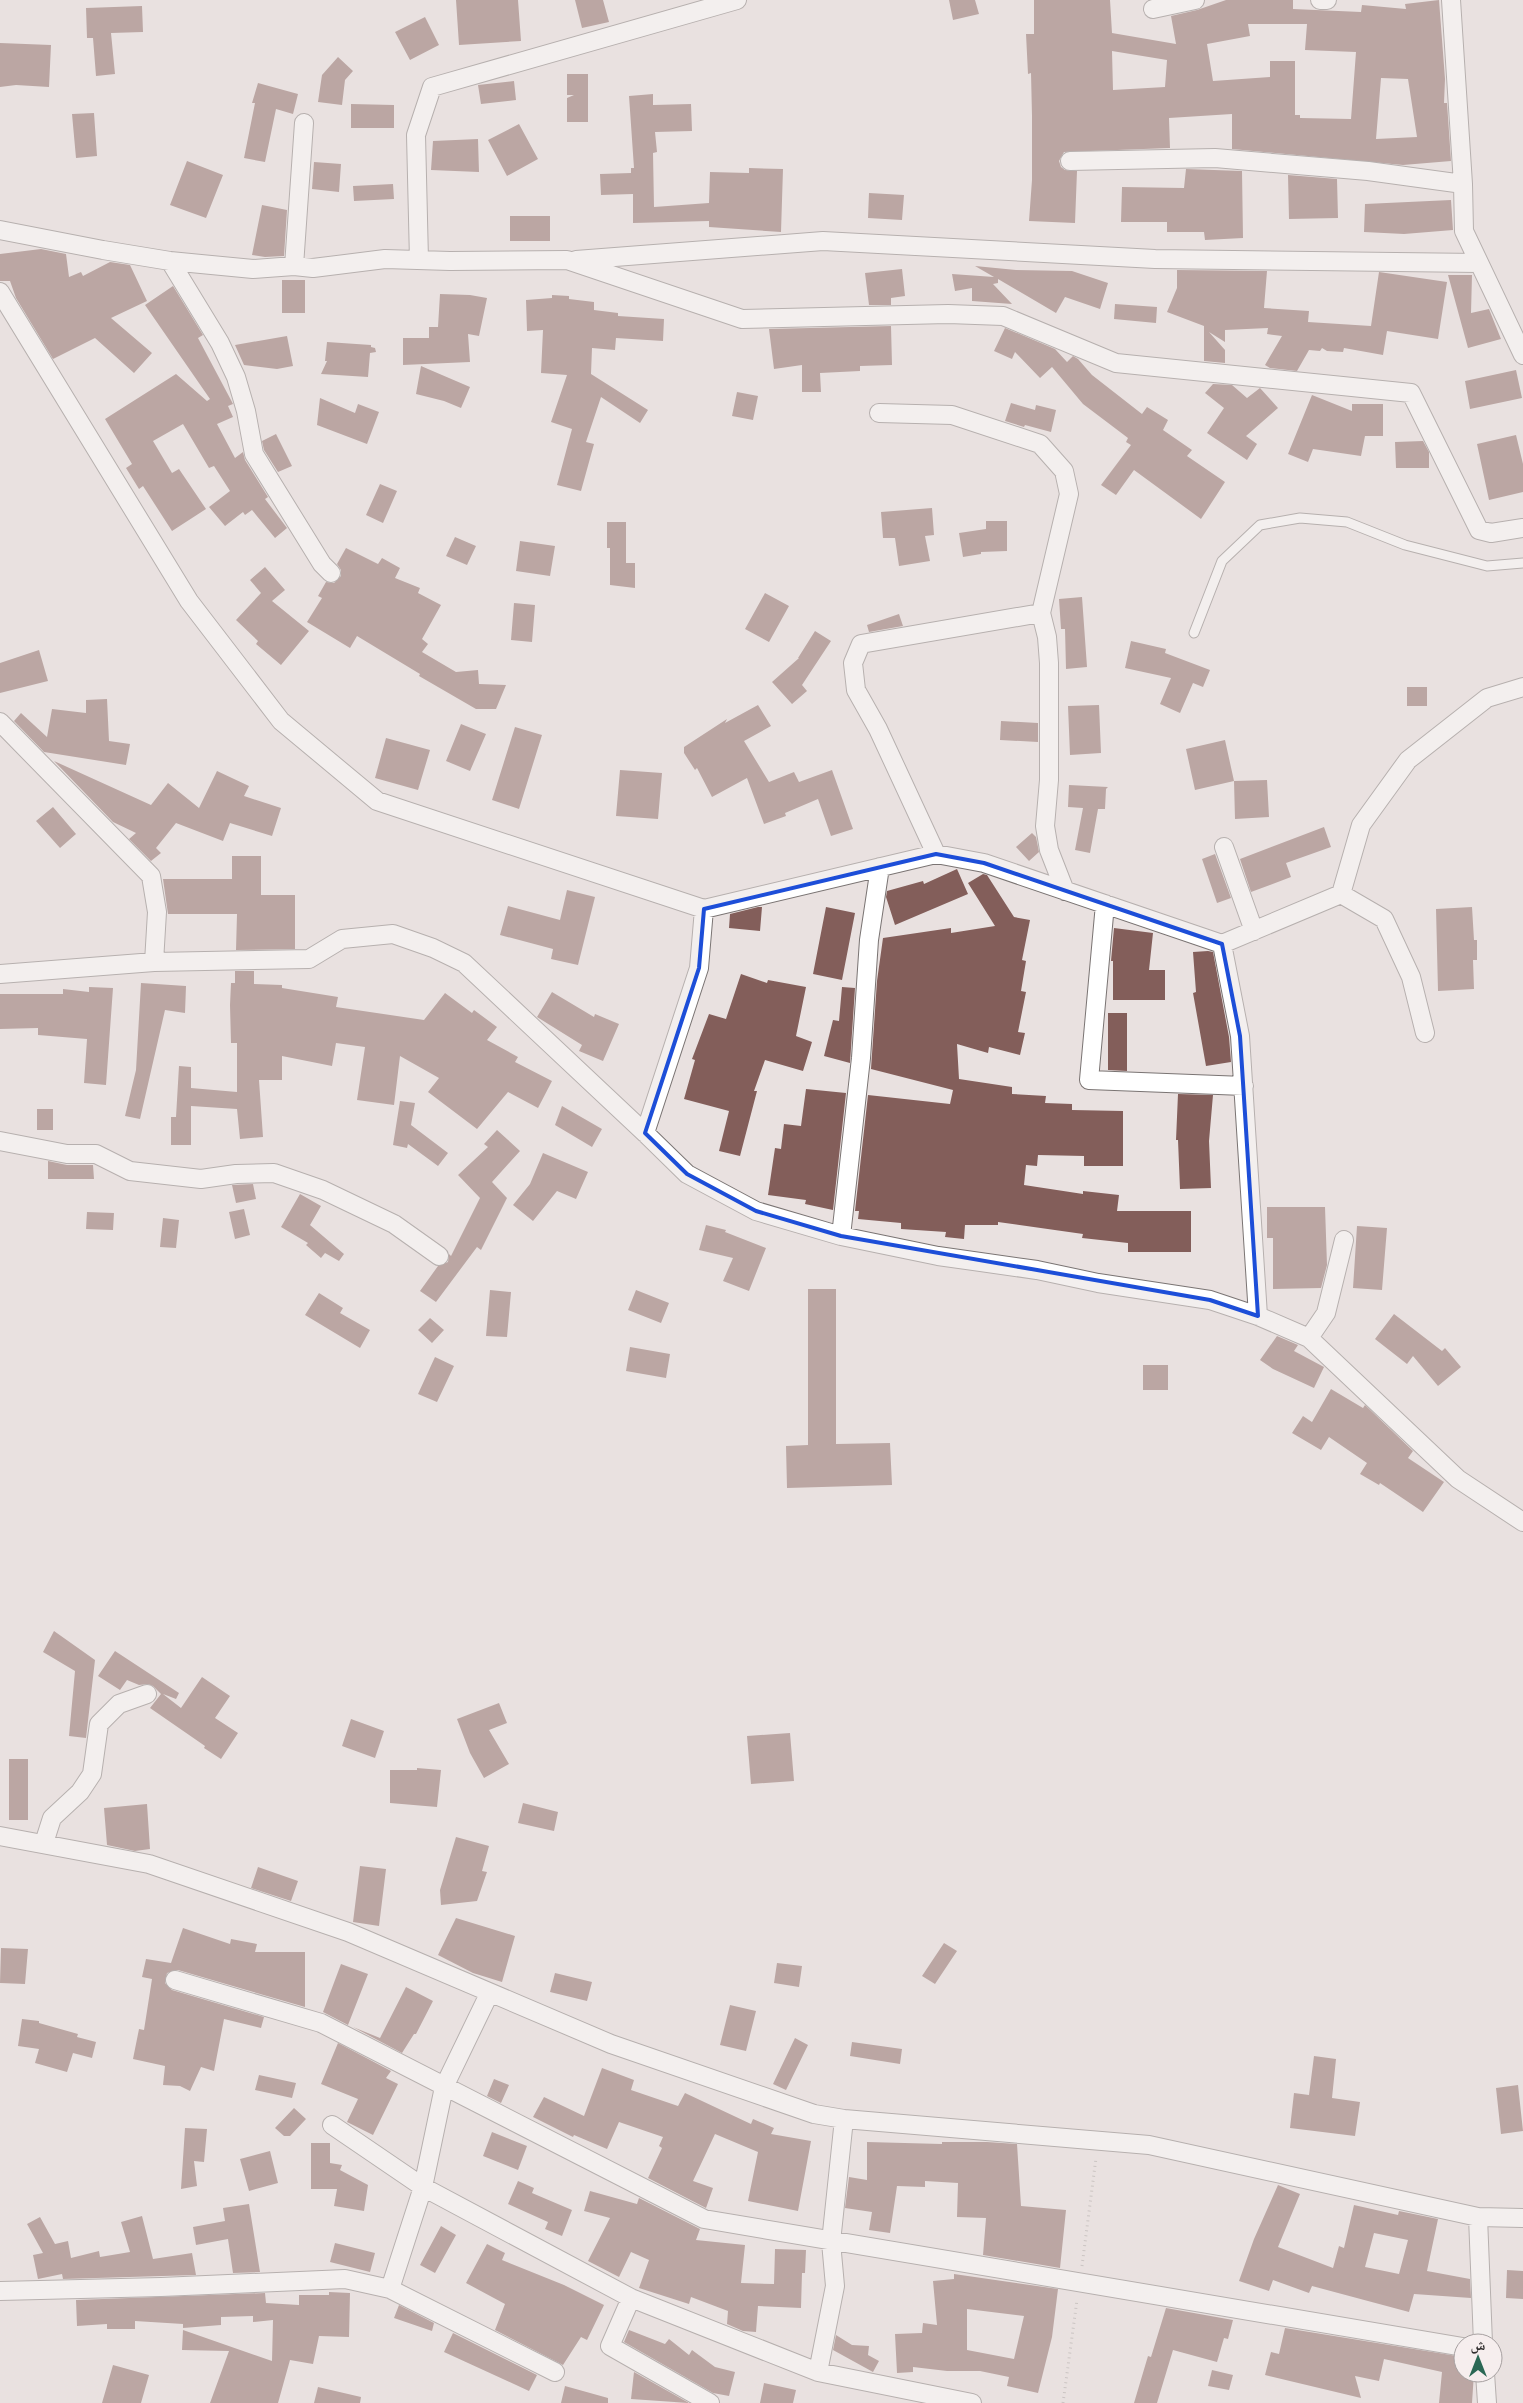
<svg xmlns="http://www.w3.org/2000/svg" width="1523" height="2403" viewBox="0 0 1523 2403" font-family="'Roboto Serif','Noto Naskh Arabic',serif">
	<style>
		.building { fill: #835e5a; fill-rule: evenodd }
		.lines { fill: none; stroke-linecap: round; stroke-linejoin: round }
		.service-casing { stroke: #7a7473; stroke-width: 11 }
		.minor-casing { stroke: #7a7473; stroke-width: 20 }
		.path { stroke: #a6a09f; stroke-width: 3; stroke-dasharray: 1 4; stroke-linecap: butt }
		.service { stroke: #fff; stroke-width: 9 }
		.minor { stroke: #fff; stroke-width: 18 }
		.marked { fill: none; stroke: #1d4ed8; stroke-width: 4; stroke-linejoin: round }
	</style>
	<rect width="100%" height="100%" fill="#e9e1e0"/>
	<path class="building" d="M456 0H518L521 41 459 45Z
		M575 0H603L609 22 582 28Z
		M949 0H975L979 14 953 20Z
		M1034 0H1110L1112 33 1176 44 1171 16 1197 10 1226 0H1293V9L1361 12 1362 5 1406 9 1405 4 1439 0 1445 79 1444 103H1447L1451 161 1403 165 1232 149V114L1169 118 1170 148 1064 152 1059 161 1061 167 1065 170 1077 171 1075 223 1029 221 1032 180V116L1031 73 1028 74 1026 34H1034ZM1248 24H1307L1305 50 1356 52 1351 119 1300 118V115H1295V61H1270V77L1213 81 1207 44 1250 36ZM1112 51 1167 60 1165 87 1113 90ZM1381 78 1408 79 1417 137 1376 139Z
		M142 6 143 32 111 33 115 74 96 76 93 38H87L86 8Z
		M425 17 439 45 410 60 395 32Z
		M0 43 51 45 49 87 16 85 0 87Z
		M338 57 353 71 345 80 342 105 318 102 322 75Z
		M567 74H588V122H567V98L574 95H567Z
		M514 81 516 100 481 104 478 85Z
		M258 83 298 94 293 114 276 109 265 162 244 158 255 103H252Z
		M653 94V105L691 104 692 131 655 132 657 152 653 153 654 207 709 203 710 172 749 173V168L783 169 781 232 709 227V221L633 223V194L601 195 600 174 631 173V168H634L629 96Z
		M351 104 394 105V128H351Z
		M94 113 97 156 76 158 72 114Z
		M519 124 538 159 507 176 488 140Z
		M478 139 479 172 431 170 433 141Z
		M187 161 223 175 206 218 170 205Z
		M314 162 341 164 339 192 312 189Z
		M1186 169 1242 171 1243 238 1205 240 1204 232H1167V222H1121L1122 187 1184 188Z
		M1288 175 1337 179 1338 218 1289 219Z
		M393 184 394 199 354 201 353 186Z
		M869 193 904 195 902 220 868 218Z
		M1451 200 1453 230 1404 234 1364 232 1365 204Z
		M262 205 287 210 284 256 265 257 252 255Z
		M510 216H550V241H510Z
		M41 249 66 254 69 277 81 272 83 276 110 262 130 265 147 301 111 318 152 353 134 373 95 338 53 359 16 298 10 281H0V254Z
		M975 266 1016 270 1072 271 1108 283 1100 309 1065 297 1056 313 998 279V283L993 284 1012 304 972 301V288L955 291 952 274 994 277Z
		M902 269 905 296 891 298V305H869L865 273Z
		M1177 270 1267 271 1264 308 1309 311 1308 322 1371 326 1379 272 1447 282 1438 339 1387 331 1383 355 1344 348 1343 352 1327 351 1322 348 1320 351 1309 350 1297 371 1270 368 1265 365 1282 336 1267 334 1268 328 1225 330V342L1209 332 1225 350V363L1204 361V326L1167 312 1177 288Z
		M1448 275H1472L1471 313 1489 309 1501 339 1468 348Z
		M282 280H305V313H282Z
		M173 286 203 335 198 338 232 402 233 404 228 406 233 417 217 424 235 458 243 452 245 460 268 497 265 499 287 528 275 538 252 510 245 515 243 512 225 526 209 507 230 491 214 466 209 468 183 424 153 441 172 473 179 469 206 509 172 531 143 486 139 489 126 468 132 464 105 419 176 374 207 401 210 399 145 305Z
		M440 294 470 295 487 298 479 336 468 334 470 362 403 365V338H429V327H438Z
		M552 295 569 296V299L594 302V310L618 313V316L664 319 663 341 616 338 615 350 592 348 591 374 648 410 640 423 601 397 586 442 594 444 581 491 557 485 572 429 551 422 567 375 541 373 543 330 527 331 526 300 552 298Z
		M1115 304 1157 307 1156 323 1114 319Z
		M891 326 892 365 860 366V371L820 373 821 392H802V365L774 369 769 329Z
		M1005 328 1055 349 1067 362 1073 356 1078 359 1092 375 1142 414 1147 407 1168 420 1163 430 1192 450 1187 456 1225 482 1201 519 1134 470 1116 495 1101 485 1131 445 1126 442 1128 438 1083 404 1052 367 1040 378 1015 352 1012 359 994 351Z
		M287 336 293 366 277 369 244 365 235 345Z
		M327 342 371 345V347L375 348 376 352 370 353 368 377 321 374 327 361H325Z
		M421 366 470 387 461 408 444 401 416 394Z
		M1516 370 1522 398 1470 409 1465 381Z
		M1213 384 1232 385 1247 398 1260 388 1278 408 1246 436 1257 444 1247 460 1207 433 1224 408 1205 393Z
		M737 392 758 396 753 420 732 416Z
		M1312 395 1352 411V404H1383V436H1365L1361 456 1313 449 1308 462 1288 454Z
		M320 398 355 413 358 404 379 412 367 444 317 425Z
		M1011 403 1035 410 1036 405 1056 410 1051 432 1025 425 1024 427 1005 421Z
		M276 434 292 466 278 472 264 450 262 441Z
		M1516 435 1523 464V492L1489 500 1477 444Z
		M1423 441 1429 452V468H1396L1395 442Z
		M380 484 397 491 383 523 366 515Z
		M932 508 934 535 925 536 930 561 899 566 895 538H883L881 512Z
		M986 521H1007V551L981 552V554L963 557 959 533 986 529Z
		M607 522H626V563H635V588L610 585V548H607Z
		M455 537 476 546 467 565 446 556Z
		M520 541 555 546 550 576 516 571Z
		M346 548 378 564 382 558 400 568 395 578 420 588 418 593 441 605 422 639 428 644 422 652 456 672 478 670 479 684 506 685 496 709H476L419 676 420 674 357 636 350 648 307 622 322 598 318 596 326 582 334 583 341 576V570L337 564Z
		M265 567 285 590 272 601 309 631 281 665 256 644 258 641 236 620 261 593 250 580Z
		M765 593 789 606 769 642 745 629Z
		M1082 597 1087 667 1066 669 1065 629H1061L1059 599Z
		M514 603 535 605 532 642 511 640Z
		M899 614 903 626 869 632 867 625Z
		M815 631 831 641 802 685 807 691 792 704 772 682 799 658H798Z
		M1131 641 1166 649 1165 653 1210 670 1203 687 1193 683 1180 713 1160 704 1171 678 1125 668Z
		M39 650 48 681 0 693V663Z
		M1407 687H1427V706H1407Z
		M107 699 109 741 130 744 126 765 44 752 14 721 21 713 47 737 52 709 86 713V700Z
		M758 705 771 726 744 741 769 782 794 772 799 782 832 770 853 829 831 836 818 799 785 813 786 816 764 824 747 778 712 797 697 768 695 770 684 753V747L727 719 725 723Z
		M1099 705 1101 753 1070 755 1068 706Z
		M1001 721 1038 723V742L1000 740Z
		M461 724 486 734 470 771 446 761Z
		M515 727 542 735 519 809 492 800Z
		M386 738 430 750 418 790 375 778Z
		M1225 740 1234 781 1195 790 1186 749Z
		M54 761 151 805 168 783 199 808 217 771 249 786 244 796 281 808 272 836 230 823 223 841 176 823 156 848 161 853 151 861 129 839 136 833 113 822Z
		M620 770 662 773 658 819 616 816Z
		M1267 780 1269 817 1235 819 1234 781Z
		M1069 785 1108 787 1106 789 1105 809H1098L1090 853 1075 850 1083 808 1068 807Z
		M53 807 76 834 60 848 36 821Z
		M1324 827 1331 847 1286 863 1291 877 1251 892 1240 859Z
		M1032 833 1036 837 1039 852 1029 861 1016 847Z
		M1215 854 1231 898 1217 903 1202 859Z
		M232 856H261V895H295V949L236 950 237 914H168L163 879H232Z
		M957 869 968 894 895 925 886 897 887 891 923 881 924 884Z
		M983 874 987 875 1014 917 1030 920 1022 960 1026 961 1021 991 1026 992 1018 1032 1025 1033 1020 1055 989 1047 988 1053 957 1044 959 1079 1012 1087V1094L1046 1096 1045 1103 1072 1104V1110L1123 1111V1166H1084V1156L1038 1155 1037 1166 1026 1165 1024 1185 1083 1194V1191L1119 1195 1117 1211H1191V1252H1128V1243L1082 1238 1083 1234 998 1222V1225H965L964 1239 945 1237 946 1232 901 1229V1223L858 1219 859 1211H855L868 1095 950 1104 953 1090 871 1069 877 981 883 938 951 928V933L995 926 968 883Z
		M567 890 595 897 578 965 551 959 553 949 500 935 508 906 560 920Z
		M758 907H762L760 931 729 928 730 914Z
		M826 907 855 913 842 980 813 974Z
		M1472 907 1474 940H1477V960H1473L1474 989 1438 991 1436 909Z
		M1114 928 1153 933 1149 970H1165V1000H1113V961H1111Z
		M1208 951 1213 952 1229 1037 1231 1062 1206 1066 1193 993 1196 992 1193 952Z
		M235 971H254V984L282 985V988L338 997 336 1007 424 1020 445 993 472 1013 474 1010 497 1027 487 1040 518 1057 515 1062 552 1081 538 1108 508 1092 477 1129 428 1092 439 1078 400 1056 394 1105 357 1100 365 1047 336 1043 332 1066 282 1056V1080H259L263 1137 240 1139 237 1109 191 1106V1145H171V1117H176L179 1066 191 1067V1088L237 1092V1043H231L230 1005 231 983H235Z
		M741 974 767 983 768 980 806 987 796 1036 812 1042 803 1071 765 1060 754 1091H757L740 1156 719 1151 729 1111 684 1099 695 1060 692 1059 709 1014 726 1019Z
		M141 983 186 986 185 1013 165 1010 140 1119 125 1116 136 1070Z
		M89 987 113 988 106 1085 84 1083 87 1039 38 1035V1028L0 1029V994H63V989L89 992Z
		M842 987 855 988 850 1063 824 1056 833 1020 839 1021Z
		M552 992 594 1017 595 1014 619 1024 603 1061 579 1051 582 1045 537 1017Z
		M1108 1013H1127V1071L1108 1070Z
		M806 1089 846 1093 833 1210 805 1204 806 1200 768 1195 775 1148 781 1149 784 1124 801 1126Z
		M1178 1094 1213 1095 1209 1141 1211 1188 1180 1189 1178 1140H1176Z
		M400 1101 415 1103 411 1125 448 1153 438 1166 408 1144 407 1148 393 1145Z
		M562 1106 602 1129 592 1147 555 1125Z
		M37 1109H53V1130H37Z
		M497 1130 520 1151 492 1182 507 1198 481 1250 477 1247 436 1302 420 1291 438 1266 448 1262 449 1254 451 1256 480 1198 458 1175 488 1147 484 1144Z
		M543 1153 588 1172 576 1199 557 1191 533 1221 513 1205 530 1184Z
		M48 1161 67 1165H93L94 1179H48Z
		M253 1184 256 1199 236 1203 232 1185Z
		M300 1194 321 1206 310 1225 344 1254 339 1261 325 1253 321 1258 306 1245 308 1243 281 1227Z
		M1267 1207H1325L1327 1265 1321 1288 1273 1289V1238H1267Z
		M244 1209 250 1235 235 1239 229 1212Z
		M87 1212 114 1213 113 1230 86 1229Z
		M163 1218 179 1220 176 1248 160 1247Z
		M706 1225 726 1230 725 1232 766 1248 749 1291 723 1281 733 1258 699 1250Z
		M1357 1226 1387 1228 1382 1290 1353 1288Z
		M808 1289H836V1444L890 1443 892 1485 787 1488 786 1446 808 1445Z
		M490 1290 511 1292 507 1337 486 1336Z
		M636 1290 669 1303 661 1323 628 1310Z
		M319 1293 343 1308 340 1313 370 1330 360 1348 305 1315Z
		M1394 1314 1442 1351 1445 1348 1461 1367 1438 1386 1413 1356 1407 1364 1375 1339Z
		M430 1318 444 1330 432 1343 418 1330Z
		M1277 1336 1298 1345 1294 1351 1324 1367 1314 1388 1273 1369 1260 1360Z
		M630 1347 670 1354 666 1378 626 1371Z
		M435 1357 454 1366 437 1402 418 1394Z
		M1143 1365H1168V1390H1143Z
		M1331 1389 1363 1408 1365 1405 1413 1451 1408 1458 1444 1482 1423 1512 1380 1483 1379 1485 1360 1474 1367 1463 1329 1437 1321 1450 1292 1433 1303 1416 1312 1422Z
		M54 1631 95 1660 86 1738 69 1736 75 1671 43 1652Z
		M115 1651 179 1693 176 1699 163 1694 181 1708 202 1677 230 1696 215 1718 238 1733 221 1759 204 1748 205 1746 150 1708 161 1694 153 1686 148 1684 139 1685 127 1680 120 1690 98 1676Z
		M499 1703 507 1723 489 1730 509 1764 484 1778 470 1753 457 1719Z
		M351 1719 384 1731 375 1758 342 1746Z
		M790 1733 794 1781 751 1784 747 1736Z
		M9 1759H28V1820H9Z
		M417 1768 441 1770 437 1807 390 1803V1770H417Z
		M523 1803 558 1812 554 1831 518 1823Z
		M147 1804 150 1849 135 1851 107 1845 104 1808Z
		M456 1837 489 1846 482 1871 487 1872 477 1901 441 1905 440 1890Z
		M360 1866 386 1869 379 1926 353 1922Z
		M258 1867 298 1881 291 1901 251 1888Z
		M456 1918 515 1936 502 1982 473 1973 438 1955Z
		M183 1928 230 1944 231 1939 257 1944 255 1952H305V2007L178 1970 167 1973 165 1983 172 1990 264 2017 261 2028 224 2019 214 2071 201 2067 190 2091 180 2086 163 2085 165 2066 133 2059 139 2029 144 2030 152 1979 142 1977 146 1959 171 1963Z
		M944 1943 957 1951 935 1984 922 1976Z
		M1 1948 28 1949 25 1984 0 1983Z
		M777 1963 802 1966 799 1987 774 1983Z
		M341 1964 368 1974 348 2025 323 2012Z
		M555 1973 592 1982 587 2001 550 1992Z
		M406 1987 433 2001 416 2034H414L402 2053 353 2027 380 2038Z
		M730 2005 756 2011 746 2051 720 2045Z
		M22 2019 39 2021V2023L78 2034 77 2037 96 2042 92 2058 73 2053 67 2072 35 2063 39 2049 18 2046Z
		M795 2038 808 2045 786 2090 773 2084Z
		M852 2042 902 2049 900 2064 850 2056Z
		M338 2043 391 2071 386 2078 398 2084 373 2135 347 2122 358 2099 321 2084Z
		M1314 2056 1336 2059 1332 2098 1360 2102 1355 2136 1290 2128 1294 2093 1309 2095Z
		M602 2068 634 2080 631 2090 678 2106 685 2093 751 2124 753 2119 774 2128 771 2134 811 2141 798 2211 748 2201 758 2152 715 2134 693 2181 713 2188 706 2208 648 2178 662 2148 659 2146 663 2137 619 2122 607 2149 574 2135 573 2137 533 2117 544 2097 584 2116Z
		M259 2075 296 2083 292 2098 255 2090Z
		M494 2079 509 2085 501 2103 487 2096Z
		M1518 2085 1523 2131 1501 2134 1496 2088Z
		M294 2108 306 2119 290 2136H284L275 2128Z
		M185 2128 207 2129 204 2162 194 2161 197 2186 181 2189Z
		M492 2132 527 2146 518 2170 483 2156Z
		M867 2142 942 2144V2142H987L1017 2144 1021 2206 1066 2210 1060 2268 983 2255 986 2218 957 2217 958 2183 925 2181V2187L897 2186 890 2233 869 2230 872 2212 845 2208 849 2177 867 2180Z
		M311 2143H330V2163L342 2165 340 2170 368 2185 364 2211 334 2206 337 2189H311Z
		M270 2151 278 2183 249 2191 240 2159Z
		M518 2181 534 2188 532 2193 572 2210 562 2236 545 2229 548 2222 508 2204Z
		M1278 2185 1300 2194 1278 2247 1333 2268 1339 2246 1344 2248 1354 2205 1398 2215 1399 2211 1438 2219 1427 2271 1470 2279 1471 2298 1414 2294 1409 2312 1312 2286 1309 2293 1273 2280 1269 2291 1239 2281 1254 2239ZM1374 2233 1408 2240 1399 2274 1365 2267Z
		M590 2191 637 2204 639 2198 700 2229 696 2240 745 2245 741 2283 774 2284 775 2249 806 2250 805 2273H802L801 2308 758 2306 756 2332 743 2331 727 2324 728 2311 691 2297 689 2304 639 2288 649 2260 631 2252 619 2277 588 2261 610 2218 584 2211Z
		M249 2204 260 2272 233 2273 228 2239 196 2245 193 2227 225 2221 223 2208Z
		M142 2216 153 2259 192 2253 196 2275 63 2279 62 2274 38 2279 33 2255 43 2253 27 2224 40 2217 55 2244 68 2241 71 2258 99 2251 100 2257 130 2252 121 2222Z
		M441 2226 456 2235 435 2273 420 2265Z
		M335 2243 375 2253 370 2272 330 2262Z
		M487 2244 505 2253 502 2260 564 2285 604 2305 587 2340 581 2337 563 2365 495 2330 505 2304 466 2283Z
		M1507 2270 1523 2271V2299L1506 2298Z
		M954 2274 1058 2289 1052 2337 1038 2393 1007 2386 1009 2377 980 2371H947L913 2367V2372L897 2373 895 2334 922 2333 923 2323 937 2325 933 2281 954 2279ZM967 2309 1024 2316 1014 2359 967 2350Z
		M329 2292 350 2293 349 2337 319 2336 313 2364 290 2360 278 2403H210L229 2351 182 2350 183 2330 272 2361 273 2320 253 2322V2316L221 2317V2325L183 2328V2324L135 2321V2329H107V2324L77 2326 76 2300 265 2293 266 2303 299 2305V2295H329Z
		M399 2305 434 2323 432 2331 394 2318Z
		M1166 2308 1233 2320 1228 2339 1224 2338 1217 2362 1173 2350 1157 2403H1134L1148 2356 1151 2357Z
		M1285 2328 1463 2357V2373H1474L1472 2403H1439L1442 2372 1384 2359 1379 2381 1355 2376 1361 2398 1265 2375 1271 2352 1279 2354Z
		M629 2330 665 2344 669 2339 689 2355 692 2350 715 2367 735 2372 729 2396 713 2393 624 2342Z
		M453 2333 537 2375 529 2391 444 2352Z
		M836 2335 852 2345 869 2346 868 2355 879 2361 873 2372 833 2350Z
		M113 2365 149 2375 141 2403H102Z
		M1212 2370 1233 2375 1229 2390 1208 2386Z
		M634 2372 689 2403 631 2399Z
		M764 2383 796 2390 793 2403H760Z
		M565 2386 608 2398V2403H561Z
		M318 2387 361 2397 360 2403H314Z"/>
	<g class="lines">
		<g class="service-casing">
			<path id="service" d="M1194 633 1222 561 1260 525 1300 518 1347 522 1405 545 1487 566 1523 563"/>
		</g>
		<g class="minor-casing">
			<path id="minor" d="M1320 0H1327
				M1451 0 1463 184 1464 231 1523 355
				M1153 9 1195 0
				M1070 161 1215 158 1368 171 1463 184
				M0 230 103 250 170 261 253 269 294 266 313 268 385 259 450 261 567 260 742 319 948 314 1003 316 1116 363 1411 393 1479 530 1491 533 1523 528
				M419 260 416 135 432 87 737 0
				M576 260 823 241 1155 259 1479 263
				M170 261 220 343 236 377 246 411 254 454 322 564 331 573
				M294 266 304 123
				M0 292 189 601 281 721 377 801 704 909 936 854 984 863 1222 944 1341 894 1361 825 1408 760 1487 698 1523 687
				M879 413 952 415 1040 444 1064 471 1069 494 1041 613 861 644 853 663 856 690 878 729 936 854
				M1041 613 1047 637 1049 663V780L1045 826 1049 850 1065 891
				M0 722 151 876 157 912 154 962
				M1224 847 1254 931
				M1341 894 1384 919 1411 977 1425 1033
				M1105 904 1089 1080 1244 1086
				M1222 944 1240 1036 1258 1316
				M0 974 154 962 309 959 342 939 393 934 433 948 464 963 645 1133 687 1174 756 1211 841 1236 938 1256 1037 1270 1098 1283 1210 1300 1258 1316 1309 1338 1458 1479 1523 1522
				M645 1133 699 968 704 909
				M0 1141 67 1154H96L130 1171 201 1179 236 1174 274 1173 323 1190 394 1224 439 1256
				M841 1236 861 1058 869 940 880 867
				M1309 1338 1326 1313 1344 1240
				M0 1836 149 1864 348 1932 611 2044 814 2114 844 2119 1149 2145 1478 2217 1523 2218
				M44 1843 52 1818 80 1792 92 1774 99 1724 119 1704 147 1694
				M175 1980 321 2023 704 2219 1463 2347
				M489 1994 444 2087 423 2187 390 2289 555 2372
				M332 2125 423 2187 631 2298 818 2372 972 2403
				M1478 2217 1483 2343
				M0 2291 161 2287 345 2279 390 2289
				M631 2298 610 2346 710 2403
				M818 2372 835 2286 831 2242 844 2119
				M1485 2373 1487 2403"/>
		</g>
		<path class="path" d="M1082 2266 1096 2158
			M1063 2403 1077 2300"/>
		<use href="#service" class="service"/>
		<use href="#minor" class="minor"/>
	</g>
	<path d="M0 0H1523V2403H0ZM936 854 984 863 1222 944 1240 1036 1258 1316 1210 1300 841 1236 756 1211 687 1174 645 1133 699 968 704 909Z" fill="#e9e1e0" fill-opacity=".55" fill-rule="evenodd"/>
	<path class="marked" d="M936 854 984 863 1222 944 1240 1036 1258 1316 1210 1300 841 1236 756 1211 687 1174 645 1133 699 968 704 909Z"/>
	<g transform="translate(1478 2358)"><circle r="24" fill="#f6eeee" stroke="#a7a1a1"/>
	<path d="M0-4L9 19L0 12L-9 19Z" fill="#2b6855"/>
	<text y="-8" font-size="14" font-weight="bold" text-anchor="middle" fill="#312e2e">ش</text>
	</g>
</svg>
